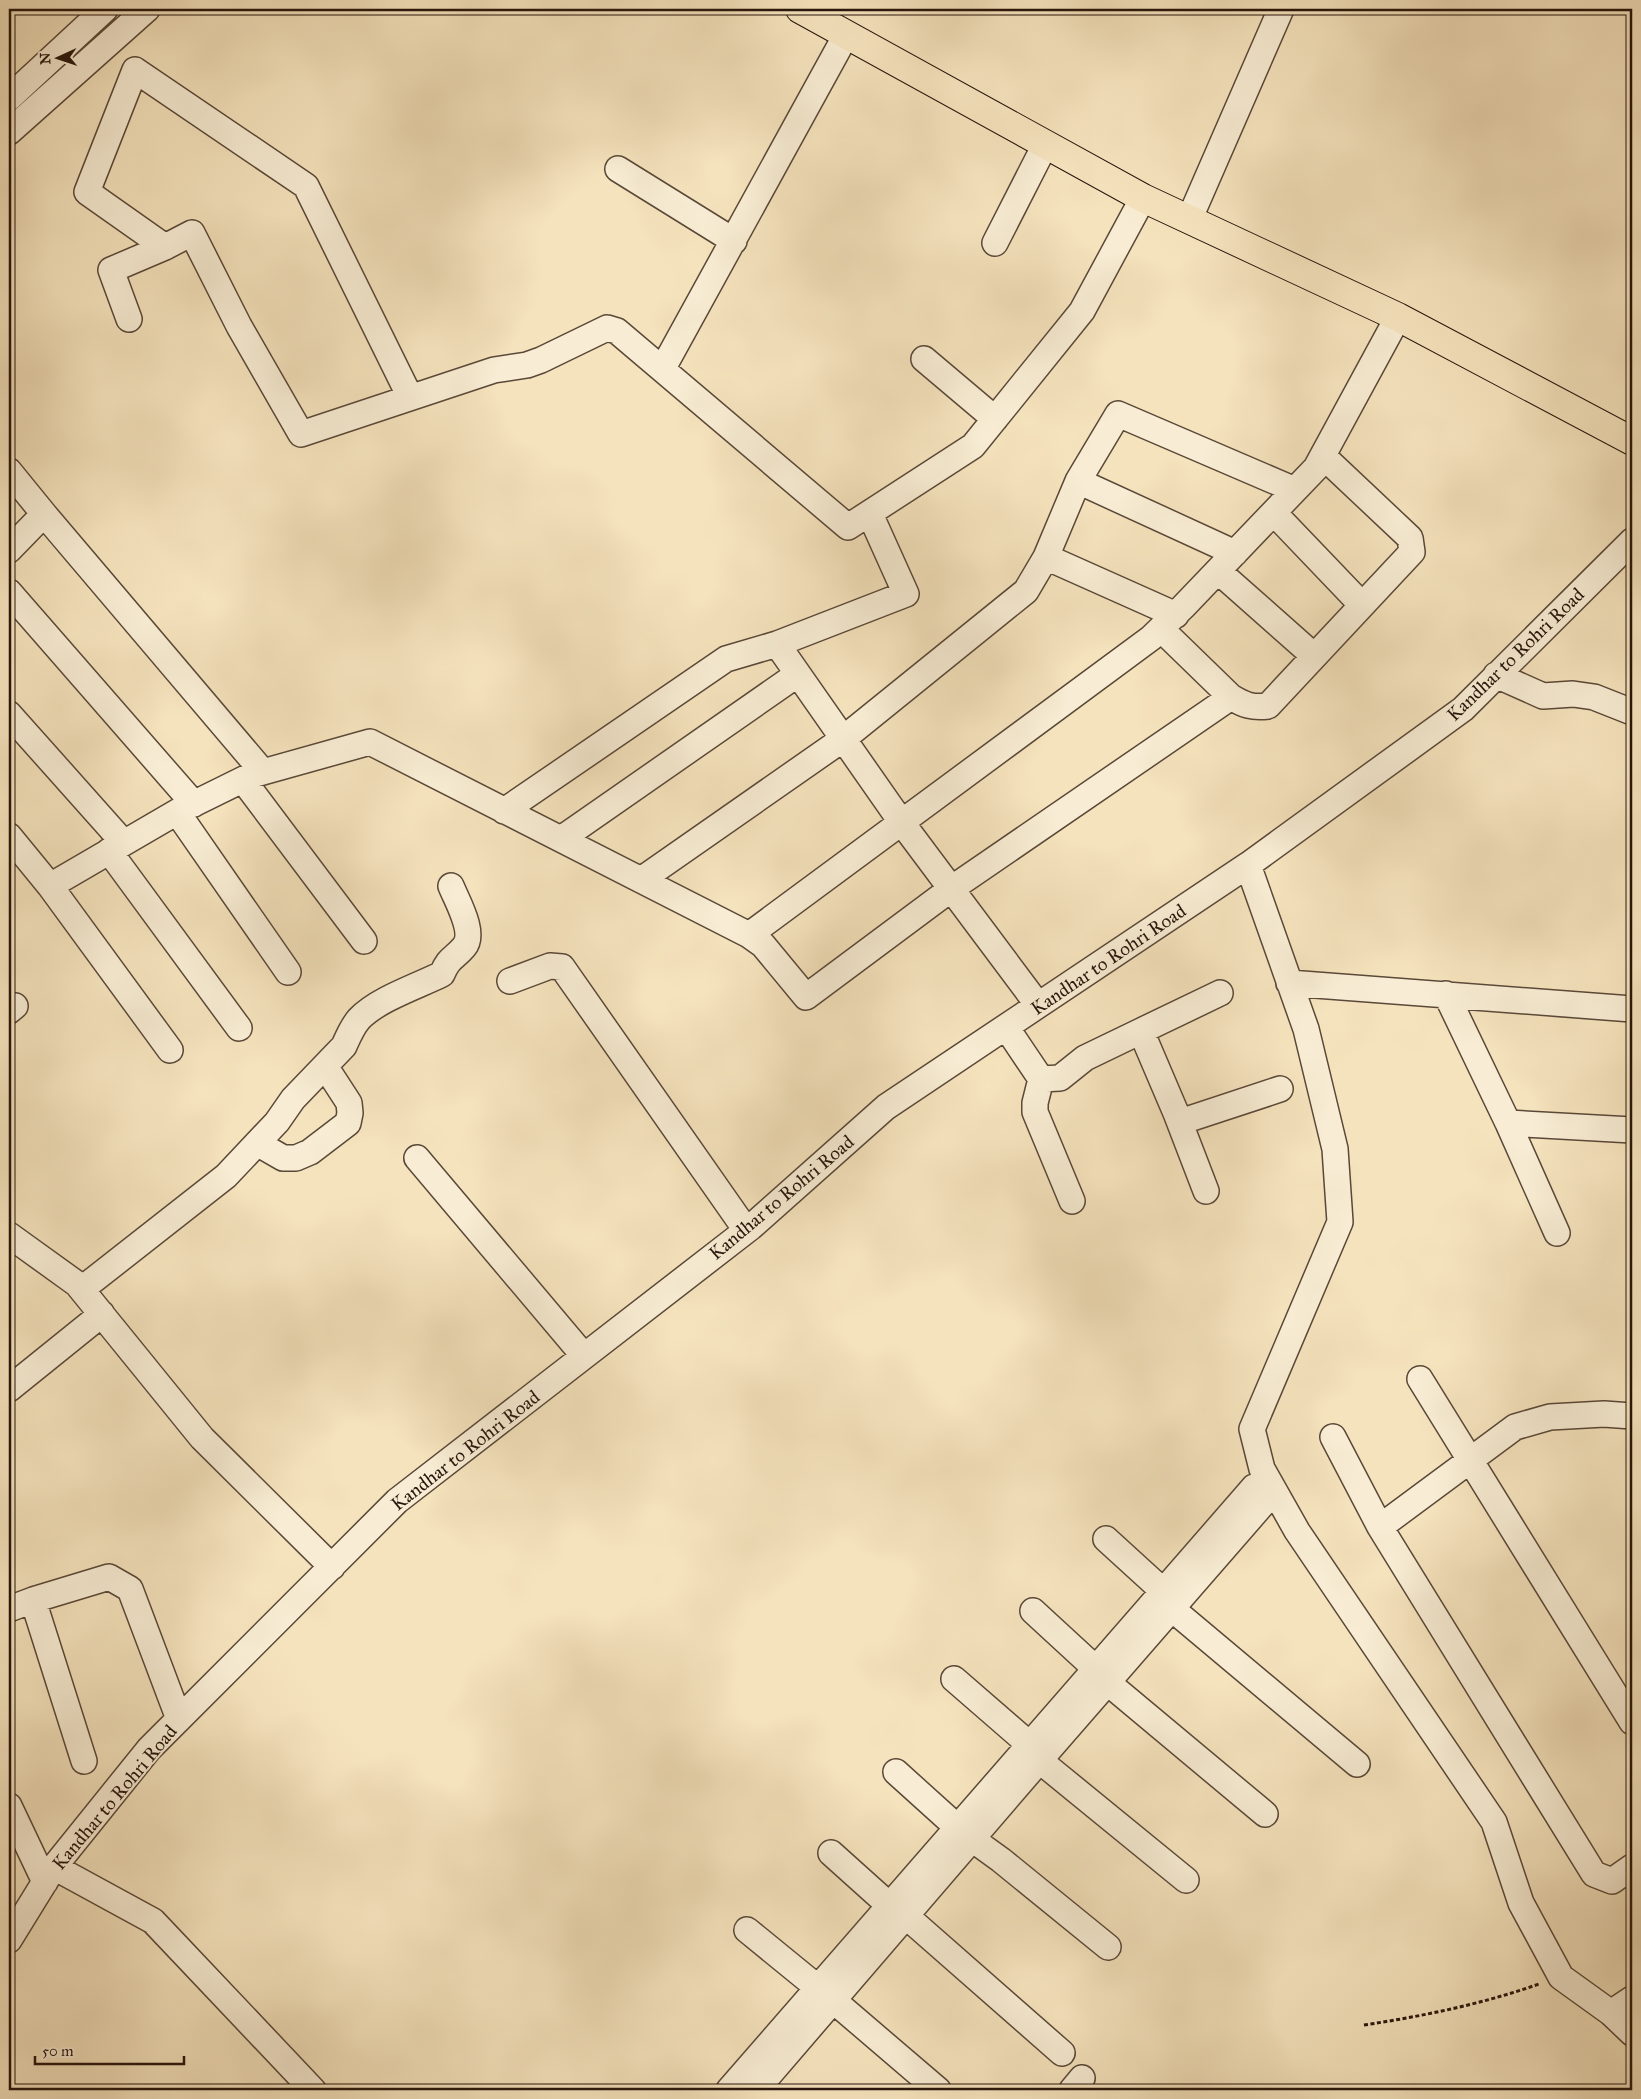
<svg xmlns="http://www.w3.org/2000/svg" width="1641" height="2099" viewBox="0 0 1641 2099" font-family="'IM FELL Great Primer',serif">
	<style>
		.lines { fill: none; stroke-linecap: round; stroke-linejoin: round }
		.minor-casing { stroke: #5a4838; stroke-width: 28 }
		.major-casing { stroke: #27150c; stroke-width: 30 }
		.path { stroke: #27150c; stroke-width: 3; stroke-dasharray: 4 2.5; stroke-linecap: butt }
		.minor { stroke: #f8edd4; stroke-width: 25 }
		.major { stroke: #f5e3bd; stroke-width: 28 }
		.labels { text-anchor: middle; stroke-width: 4; stroke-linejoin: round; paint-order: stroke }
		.street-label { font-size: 19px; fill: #27150c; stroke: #f8edd4 }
	</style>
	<rect width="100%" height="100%" fill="#f5e3bd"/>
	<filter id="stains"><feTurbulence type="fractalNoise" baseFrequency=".004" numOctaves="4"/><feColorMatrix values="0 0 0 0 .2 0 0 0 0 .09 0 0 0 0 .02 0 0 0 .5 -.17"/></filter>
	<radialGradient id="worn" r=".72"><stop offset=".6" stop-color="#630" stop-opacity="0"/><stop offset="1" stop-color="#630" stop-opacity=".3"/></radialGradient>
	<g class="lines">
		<g class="minor-casing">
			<path id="minor" d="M9 98 105 9
				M9 132 147 9
				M618 169 734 241
				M1189 220 1281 9
				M995 243 1045 145
				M165 247 87 192 135 70 306 186 410 397
				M129 319 111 270 165 247 192 233 239 326 301 434 494 370 527 365 541 360 607 328 617 331 848 527 973 446 1082 311 1143 198
				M924 359 995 419
				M663 368 846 35
				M9 471 44 514 263 772
				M1078 481 1235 553
				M1274 513 1362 605
				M9 550 44 514
				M1046 557 1176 615
				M1218 571 1314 656
				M9 592 194 804
				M1161 629 1231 697C1244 705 1252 708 1268 706L1412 552 1410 538 1323 456
				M777 644 902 823 1038 1005
				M1496 675 1543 696 1573 694 1594 697 1632 712
				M9 714 123 842
				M243 780 364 941
				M504 811 726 659 777 644 906 594 870 514
				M177 812 288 972
				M9 836 50 886 170 1050
				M561 839 798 674
				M109 851 239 1028
				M1248 865 1306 1029 1335 1149 1340 1222 1252 1429 1262 1469 1297 1531 1494 1822 1521 1903 1561 1977 1611 2013 1632 2033
				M641 880 843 739 1026 591 1046 557 1078 481 1118 414 1295 490
				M50 886 177 812 252 775 370 742 749 935 763 945 806 997 951 889 1231 697
				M749 935 1151 638 1183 607 1316 468 1398 317
				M510 981 550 966 562 967 746 1230
				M1289 983 1632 1009
				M1446 994 1508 1123 1557 1233
				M9 1011 15 1006
				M1006 1027 1041 1079 1060 1078 1085 1058 1141 1031 1176 1113 1206 1191
				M1141 1031 1220 993
				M1041 1079 1035 1103V1112L1072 1201
				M1180 1122 1280 1089
				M1508 1123 1632 1130
				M257 1143 283 1158H296L310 1152 348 1123 350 1113 349 1103 325 1066
				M417 1158 584 1356
				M9 1235 77 1284 202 1438 332 1567
				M82 1289 226 1176 277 1122 293 1099 344 1046C348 1037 352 1027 359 1019 378 999 418 986 442 974 449 957 454 959 464 947 476 933 457 901 451 886
				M1420 1379 1632 1722
				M9 1389 102 1314
				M1333 1437 1380 1527 1594 1874 1612 1881 1632 1867
				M1380 1527 1515 1427 1550 1417 1604 1414 1632 1416
				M1106 1539 1163 1591
				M33 1600 84 1761
				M1171 1608 1357 1764
				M9 1609 33 1600 109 1577 130 1589 179 1719
				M1033 1611 1096 1669
				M954 1679 1030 1745
				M1107 1682 1265 1814
				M1039 1760 1186 1880
				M896 1772 958 1828
				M9 1806 45 1882
				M972 1839 1001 1860 1108 1947
				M831 1853 890 1906
				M54 1867 153 1921 313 2090
				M906 1916 1062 2053
				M747 1930 834 2001 938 2090
				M9 1940 54 1867 149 1749 397 1501 751 1227 886 1107 1248 865 1463 709 1632 541
				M1611 2013 1632 1999
				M729 2090 1254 1487 1267 1499 1032 1769 756 2090
				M1072 2090 1082 2078"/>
		</g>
		<g class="major-casing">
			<path id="major" d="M800 9 1143 198 1398 317 1632 441"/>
		</g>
		<path class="path" d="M1364 2025C1424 2016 1482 2004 1539 1984"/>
		<use href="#minor" class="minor"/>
		<use href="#major" class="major"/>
	</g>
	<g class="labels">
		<g class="street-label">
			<text transform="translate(1515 654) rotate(-44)" y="7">Kandhar to Rohri Road</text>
			<text transform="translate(1108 959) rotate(-34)" y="7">Kandhar to Rohri Road</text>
			<text transform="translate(781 1197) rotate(-40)" y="7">Kandhar to Rohri Road</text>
			<text transform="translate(465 1450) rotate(-38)" y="7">Kandhar to Rohri Road</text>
			<text transform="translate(114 1797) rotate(-50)" y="7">Kandhar to Rohri Road</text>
		</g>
	</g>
	<rect width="1641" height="2099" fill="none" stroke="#f5e3bd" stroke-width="30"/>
	<rect x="10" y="10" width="1621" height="2079" fill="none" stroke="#27150c" stroke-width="2.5"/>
	<rect x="15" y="15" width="1611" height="2069" fill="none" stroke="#27150c"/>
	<g transform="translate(58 58) rotate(267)" stroke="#f8edd4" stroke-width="4" paint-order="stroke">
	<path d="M0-4L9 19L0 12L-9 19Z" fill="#27150c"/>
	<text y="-8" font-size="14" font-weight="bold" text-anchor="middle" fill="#27150c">N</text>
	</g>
	<path d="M35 2056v8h149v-8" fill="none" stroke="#27150c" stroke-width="2.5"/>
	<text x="42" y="2056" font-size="15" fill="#27150c" stroke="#f8edd4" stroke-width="4" paint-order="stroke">50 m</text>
	<rect width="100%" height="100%" filter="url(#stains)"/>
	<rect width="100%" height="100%" fill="url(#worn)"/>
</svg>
